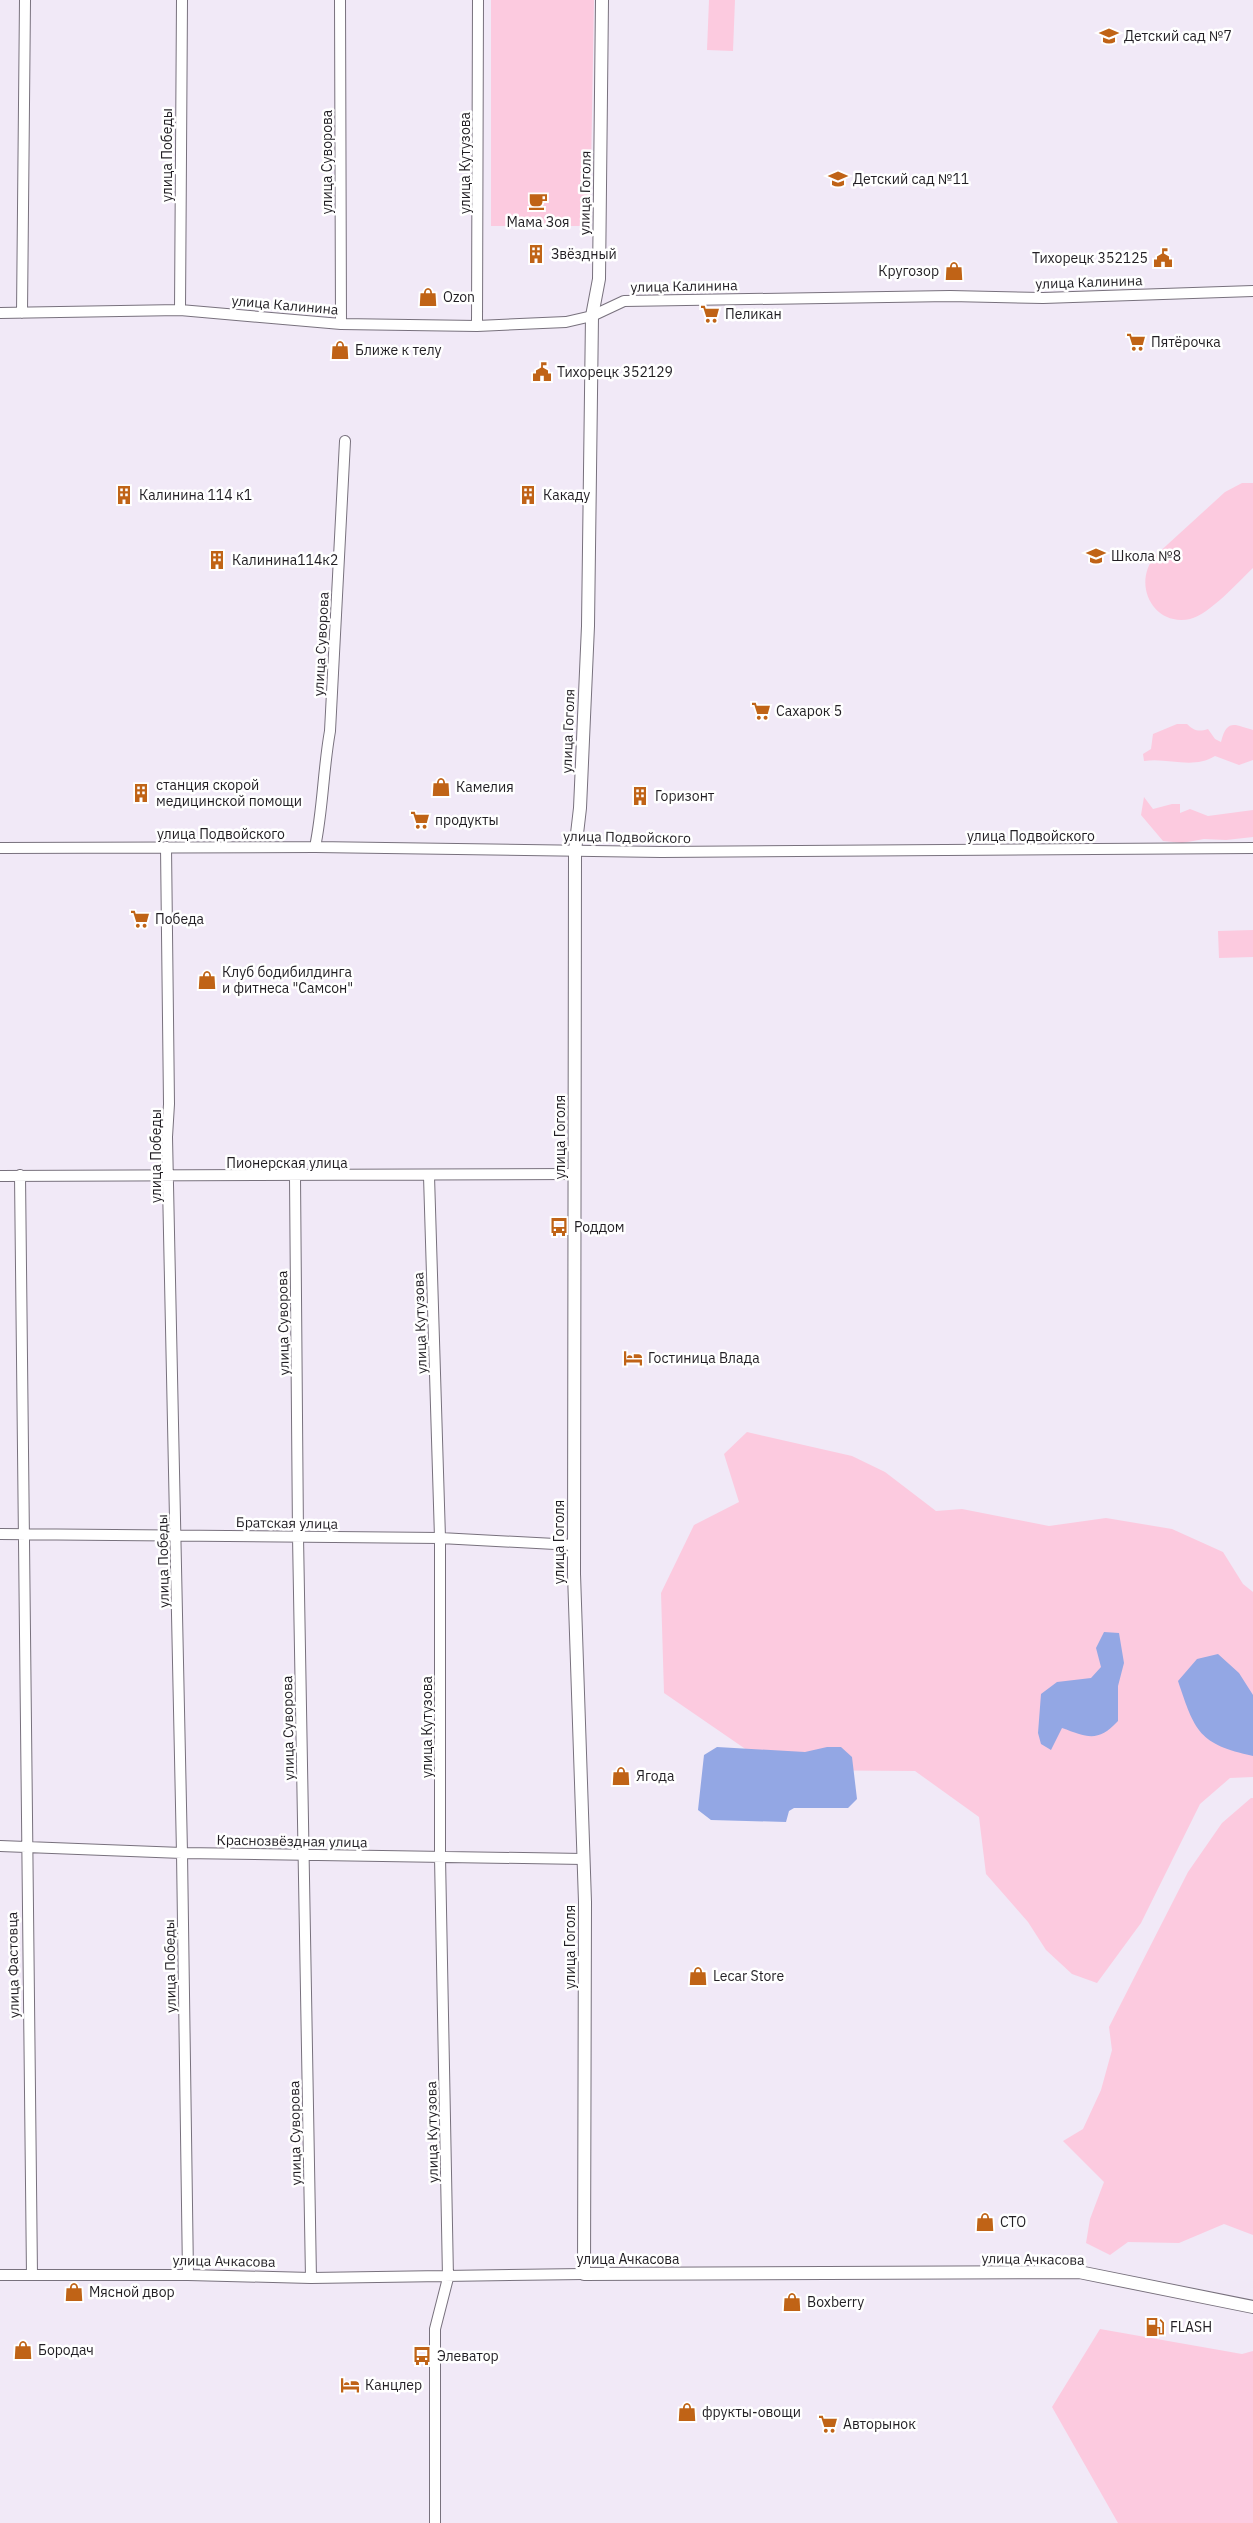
<svg xmlns="http://www.w3.org/2000/svg" width="1253" height="2523" viewBox="0 0 1253 2523" font-family="'IBM Plex Sans',sans-serif">
	<style>
		.green { fill: #fccadf }
		.water { fill: #93a7e4 }
		.lines { fill: none; stroke-linecap: round; stroke-linejoin: round }
		.minor-casing { stroke: #78717d; stroke-width: 12 }
		.major-casing { stroke: #78717d; stroke-width: 14 }
		.minor { stroke: #fff; stroke-width: 10 }
		.major { stroke: #fff; stroke-width: 12 }
		.labels { text-anchor: middle; stroke-width: 5; stroke-linejoin: round; paint-order: stroke }
		.poi-label { font-size: 14px; fill: #211e23; stroke: #fff; text-anchor: start }
		.street-label { font-size: 14px; fill: #211e23; stroke: #fff }
	</style>
	<rect width="100%" height="100%" fill="#f1e9f7"/>
	<path class="green" d="M491 0H594L590 226H491Z
		M709 0H735L733 51 707 50Z
		M1242 483H1253V568C1238 582 1210 614 1190 619 1153 627 1131 583 1156 555L1225 492Z
		M1177 724H1187C1194 731 1199 732 1208 729L1215 739 1221 742C1227 718 1235 725 1253 730V760L1239 765 1215 756C1192 770 1168 757 1144 761L1143 754 1151 749 1153 734Z
		M1144 797 1153 809 1172 804H1180V813L1190 809 1208 816 1253 810V837L1226 840 1204 839 1182 843 1163 841 1141 815Z
		M1253 930V957L1219 958 1218 931Z
		M747 1432 852 1456 885 1472 936 1511 962 1509 1049 1526 1106 1518 1172 1529 1223 1552 1243 1584 1253 1592V1777L1230 1778 1200 1804 1141 1923 1097 1983 1072 1974 1046 1950 1028 1922 986 1874 979 1817 915 1771 776 1770 664 1693 661 1593 694 1525 739 1502 724 1454Z
		M1251 1798H1253V2235L1224 2224 1179 2243 1128 2242 1110 2255 1086 2243 1090 2219 1104 2182 1063 2141 1083 2129 1101 2090 1112 2050 1109 2027 1188 1872 1222 1823Z
		M1100 2329 1242 2354 1253 2351V2523H1118L1052 2407Z"/>
	<path class="water" d="M1104 1632 1119 1633 1124 1663 1118 1686V1721C1098 1743 1087 1737 1062 1728L1051 1750 1041 1744 1038 1733 1041 1694 1057 1682 1091 1678 1101 1667 1096 1648Z
		M1218 1654 1239 1673 1253 1695V1756C1199 1744 1195 1732 1178 1681L1197 1659Z
		M717 1747 805 1752 827 1747H841L852 1757 857 1799 848 1808H794L789 1811 786 1822 711 1820 698 1810 704 1755Z"/>
	<g class="lines">
		<g class="minor-casing">
			<path id="minor" d="M340 0 341 324
				M180 310 182 0
				M0 313 180 310 341 324 477 326 566 322 592 316 624 301 950 296 1043 298 1253 291
				M22 313 25 0
				M477 326 478 0
				M166 847 169 1104 167 1137 182 1853 188 2275
				M315 847C323 809 323 770 330 731L345 441
				M0 848 315 847 661 852 1253 848
				M20 1175 32 2275
				M0 1176 574 1174
				M429 1176 440 1538V1857L448 2278 435 2329V2523
				M295 1177 298 1536 311 2278
				M0 1534 440 1538 574 1545
				M0 1846 182 1853 584 1859
				M0 2275H188L311 2278 584 2274"/>
		</g>
		<g class="major-casing">
			<path id="major" d="M602 0 599 279 592 316 588 626 580 808 575 851 574 1574 585 1902 584 2274 1079 2272 1253 2307"/>
		</g>
		<use href="#minor" class="minor"/>
		<use href="#major" class="major"/>
	</g>
	<defs>
		<g id="school-bare" transform="scale(1.5)"><path d="M0-5L7-2L0 1L-7-2ZM-4 1L0 2.5L4 1V4Q0 6-4 4Z" fill="#c06316" stroke="#fff" stroke-width="2.5" paint-order="stroke"/></g>
		<g id="cafe-bare" transform="scale(1.5)"><path d="M-5.5-4.5H6V0H3Q3 3.5 0 3.5H-2.5Q-5.5 3.5-5.5 0ZM3-3.2v2h1.7v-2ZM-6 4.5H4V6H-6Z" fill="#c06316" stroke="#fff" stroke-width="2.5" paint-order="stroke"/></g>
		<g id="building-bare" transform="scale(1.5)"><path d="M-4-6H4V6H1V3H-1V6H-4ZM-2.5-4.3h1.7v1.8h-1.7ZM.8-4.3h1.7v1.8H.8ZM-2.5-1h1.7V.8h-1.7ZM.8-1h1.7V.8H.8Z" fill="#c06316" stroke="#fff" stroke-width="2.5" paint-order="stroke"/></g>
		<g id="civic-bare" transform="scale(1.5)"><path d="M-.6-6.5H3V-4.5H.6V-3L4-1V1h2V6H-6V1h2V-1L-.6-3ZM-1.2 2.5V6h2.4V2.5Z" fill="#c06316" stroke="#fff" stroke-width="2.5" paint-order="stroke"/></g>
		<g id="shop-bare" transform="scale(1.5)"><path d="M-5-2.5h2.3a2.7 3.5 0 0 1 5.4 0H5L5.5 6h-11ZM-1.5-2.5h3a1.5 2.3 0 0 0-3 0Z" fill="#c06316" stroke="#fff" stroke-width="2.5" paint-order="stroke"/></g>
		<g id="supermarket-bare" transform="scale(1.5)"><path d="M-6-5.5h2.5l.6 2H6L4.5 2H-2.5L-4.4-4H-6ZM-1.5 3.2a1.3 1.3 0 1 0 .1 0ZM3 3.2a1.3 1.3 0 1 0 .1 0Z" fill="#c06316" stroke="#fff" stroke-width="2.5" paint-order="stroke"/></g>
		<g id="bus-bare" transform="scale(1.5)"><path d="M-5-6H5V4H4V6H2V4H-2V6H-4V4H-5ZM-3.5-4V0h7V-4ZM-3.5 1.2v1.5H-2V1.2ZM2 1.2v1.5H3.5V1.2Z" fill="#c06316" stroke="#fff" stroke-width="2.5" paint-order="stroke"/></g>
		<g id="hotel-bare" transform="scale(1.5)"><path d="M-6-4.5h1.5V1H6V5H4.5V3h-9V5H-6ZM-4 0a1.8 1.8 0 1 1 3.6 0ZM.5 0V-2.5h3Q6-2.5 6 0Z" fill="#c06316" stroke="#fff" stroke-width="2.5" paint-order="stroke"/></g>
		<g id="fuel-bare" transform="scale(1.5)"><path d="M-5.5-6h7V0h2V4h1.3V-2.5L3-4.5l.8-.8L6-3V5H2.5V1h-1V6h-7ZM-4.2-4.7v3.2H.2V-4.7Z" fill="#c06316" stroke="#fff" stroke-width="2.5" paint-order="stroke"/></g>
	</defs>
	<g fill-rule="evenodd">
		<use href="#school-bare" x="1109" y="36"/>
		<use href="#school-bare" x="838" y="179"/>
		<use href="#cafe-bare" x="538" y="201"/>
		<use href="#building-bare" x="536" y="254"/>
		<use href="#civic-bare" x="1163" y="258"/>
		<use href="#shop-bare" x="954" y="271"/>
		<use href="#shop-bare" x="428" y="297"/>
		<use href="#supermarket-bare" x="710" y="314"/>
		<use href="#supermarket-bare" x="1136" y="342"/>
		<use href="#shop-bare" x="340" y="350"/>
		<use href="#civic-bare" x="542" y="372"/>
		<use href="#building-bare" x="124" y="495"/>
		<use href="#building-bare" x="528" y="495"/>
		<use href="#school-bare" x="1096" y="556"/>
		<use href="#building-bare" x="217" y="560"/>
		<use href="#supermarket-bare" x="761" y="711"/>
		<use href="#shop-bare" x="441" y="787"/>
		<use href="#building-bare" x="141" y="793"/>
		<use href="#building-bare" x="640" y="796"/>
		<use href="#supermarket-bare" x="420" y="820"/>
		<use href="#supermarket-bare" x="140" y="919"/>
		<use href="#shop-bare" x="207" y="980"/>
		<use href="#bus-bare" x="559" y="1227"/>
		<use href="#hotel-bare" x="633" y="1358"/>
		<use href="#shop-bare" x="621" y="1776"/>
		<use href="#shop-bare" x="698" y="1976"/>
		<use href="#shop-bare" x="985" y="2222"/>
		<use href="#shop-bare" x="74" y="2292"/>
		<use href="#shop-bare" x="792" y="2302"/>
		<use href="#fuel-bare" x="1155" y="2327"/>
		<use href="#shop-bare" x="23" y="2350"/>
		<use href="#bus-bare" x="422" y="2356"/>
		<use href="#hotel-bare" x="350" y="2385"/>
		<use href="#shop-bare" x="687" y="2412"/>
		<use href="#supermarket-bare" x="828" y="2424"/>
	</g>
	<g class="labels">
		<g class="poi-label">
			<text x="1124" y="41">Детский сад №7</text>
			<text x="853" y="184">Детский сад №11</text>
			<text x="538" y="227" text-anchor="middle">Мама Зоя</text>
			<text x="551" y="259">Звёздный</text>
			<text x="1148" y="263" text-anchor="end">Тихорецк 352125</text>
			<text x="939" y="276" text-anchor="end">Кругозор</text>
			<text x="443" y="302">Ozon</text>
			<text x="725" y="319">Пеликан</text>
			<text x="1151" y="347">Пятёрочка</text>
			<text x="355" y="355">Ближе к телу</text>
			<text x="557" y="377">Тихорецк 352129</text>
			<text x="139" y="500">Калинина 114 к1</text>
			<text x="543" y="500">Какаду</text>
			<text x="1111" y="561">Школа №8</text>
			<text x="232" y="565">Калинина114к2</text>
			<text x="776" y="716">Сахарок 5</text>
			<text x="156" y="790">станция скорой<tspan x="156" dy="16">медицинской помощи</tspan></text>
			<text x="456" y="792">Камелия</text>
			<text x="655" y="801">Горизонт</text>
			<text x="435" y="825">продукты</text>
			<text x="155" y="924">Победа</text>
			<text x="222" y="977">Клуб бодибилдинга<tspan x="222" dy="16">и фитнеса "Самсон"</tspan></text>
			<text x="574" y="1232">Роддом</text>
			<text x="648" y="1363">Гостиница Влада</text>
			<text x="636" y="1781">Ягода</text>
			<text x="713" y="1981">Lecar Store</text>
			<text x="1000" y="2227">СТО</text>
			<text x="89" y="2297">Мясной двор</text>
			<text x="807" y="2307">Boxberry</text>
			<text x="1170" y="2332">FLASH</text>
			<text x="38" y="2355">Бородач</text>
			<text x="437" y="2361">Элеватор</text>
			<text x="365" y="2390">Канцлер</text>
			<text x="702" y="2417">фрукты-овощи</text>
			<text x="843" y="2429">Авторынок</text>
		</g>
		<g class="street-label">
			<text transform="translate(167 155) rotate(-90)" y="5">улица Победы</text>
			<text transform="translate(327 162) rotate(-90)" y="5">улица Суворова</text>
			<text transform="translate(465 163) rotate(-90)" y="5">улица Кутузова</text>
			<text transform="translate(585 193) rotate(-89)" y="5">улица Гоголя</text>
			<text transform="translate(1089 282) rotate(-2)" y="5">улица Калинина</text>
			<text transform="translate(684 286) rotate(-1)" y="5">улица Калинина</text>
			<text transform="translate(285 305) rotate(5)" y="5">улица Калинина</text>
			<text transform="translate(321 644) rotate(-87)" y="5">улица Суворова</text>
			<text transform="translate(568 731) rotate(-88)" y="5">улица Гоголя</text>
			<text x="221" y="839">улица Подвойского</text>
			<text x="1031" y="841">улица Подвойского</text>
			<text transform="translate(627 837) rotate(1)" y="5">улица Подвойского</text>
			<text transform="translate(560 1137) rotate(-90)" y="5">улица Гоголя</text>
			<text transform="translate(156 1156) rotate(-90)" y="5">улица Победы</text>
			<text x="287" y="1168">Пионерская улица</text>
			<text transform="translate(283 1323) rotate(-91)" y="5">улица Суворова</text>
			<text transform="translate(420 1323) rotate(-92)" y="5">улица Кутузова</text>
			<text transform="translate(287 1523) rotate(1)" y="5">Братская улица</text>
			<text transform="translate(559 1542) rotate(-90)" y="5">улица Гоголя</text>
			<text transform="translate(163 1561) rotate(-91)" y="5">улица Победы</text>
			<text transform="translate(427 1727) rotate(-90)" y="5">улица Кутузова</text>
			<text transform="translate(288 1728) rotate(-91)" y="5">улица Суворова</text>
			<text transform="translate(292 1841) rotate(1)" y="5">Краснозвёздная улица</text>
			<text transform="translate(570 1947) rotate(-90)" y="5">улица Гоголя</text>
			<text transform="translate(13 1965) rotate(-91)" y="5">улица Фастовца</text>
			<text transform="translate(170 1966) rotate(-91)" y="5">улица Победы</text>
			<text transform="translate(432 2132) rotate(-91)" y="5">улица Кутузова</text>
			<text transform="translate(295 2133) rotate(-91)" y="5">улица Суворова</text>
			<text x="628" y="2264">улица Ачкасова</text>
			<text transform="translate(1033 2259) rotate(1)" y="5">улица Ачкасова</text>
			<text transform="translate(224 2261) rotate(1)" y="5">улица Ачкасова</text>
		</g>
	</g>
</svg>
